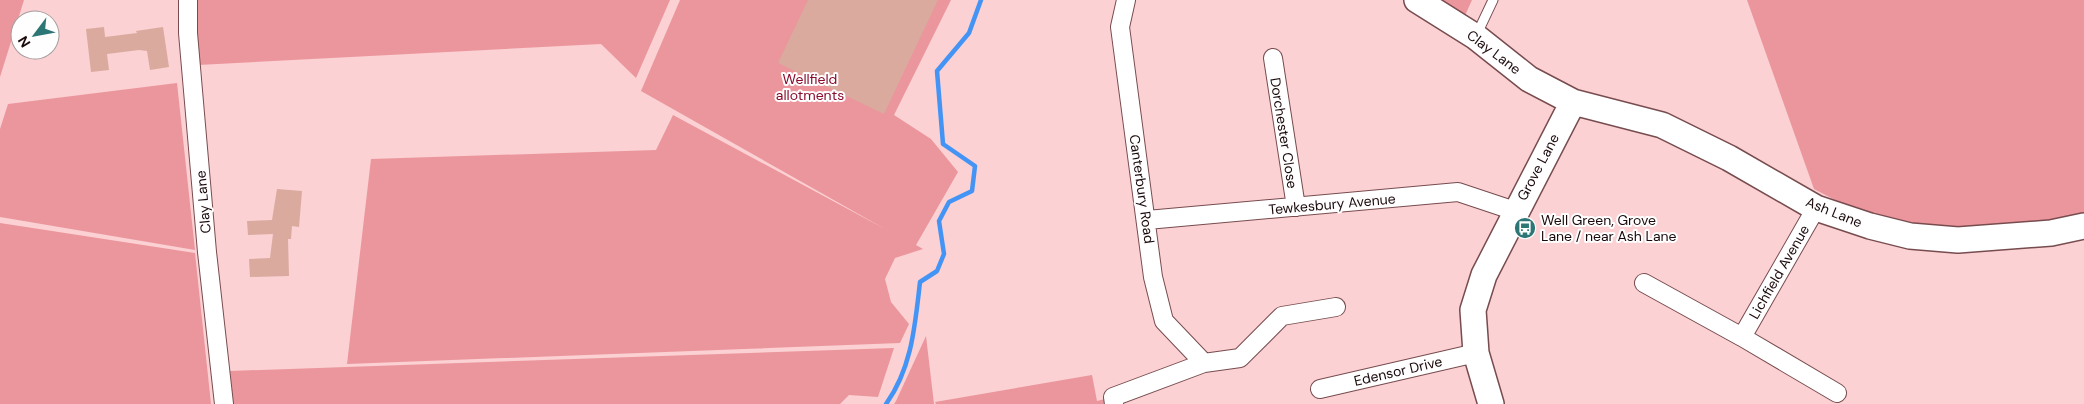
<svg xmlns="http://www.w3.org/2000/svg" width="2084" height="404" viewBox="0 0 2084 404" font-family="'DM Sans',sans-serif">
	<style>
		.green { fill: #eb969c }
		.lines { fill: none; stroke-linecap: round; stroke-linejoin: round }
		.stream { stroke: #4494f6; stroke-width: 4.5 }
		.building { fill: #d9aa9d }
		.lane-casing { stroke: #774c4f; stroke-width: 11 }
		.street-casing { stroke: #774c4f; stroke-width: 20 }
		.secondary-casing { stroke: #774c4f; stroke-width: 28 }
		.lane { stroke: #fff; stroke-width: 9 }
		.street { stroke: #fff; stroke-width: 18 }
		.secondary { stroke: #fff; stroke-width: 25 }
		.labels { text-anchor: middle; stroke-width: 4; stroke-linejoin: round; paint-order: stroke }
		.street-label { font-size: 14px; fill: #1a090b; stroke: #fefefe }
		.park-label { font-size: 14px; fill: #8a0b2d; stroke: #fefefe }
		.poi-label { font-size: 14px; fill: #1a090b; stroke: #fefefe; text-anchor: start }
	</style>
	<rect width="100%" height="100%" fill="#fbd1d3"/>
	<path class="green" d="M0 0H24L0 77Z
		M198 0H670L636 78 601 44 198 65Z
		M680 0H951L894 115 931 139 958 172 916 245 923 249 895 258 885 279 891 302 909 324 900 343 347 364 371 159 656 150 673 115 885 229 641 91Z
		M1438 0H1472L1463 20Z
		M1747 0H2084V216L2000 229 1951 227 1906 222 1856 211 1814 189Z
		M177 83 195 250 0 217V129L8 104Z
		M0 223 195 253 211 404H0Z
		M926 336 934 404H894L896 401Z
		M894 348 878 397 849 395 840 404H233L230 371Z
		M1092 375 1097 401 1113 397 1114 404H936L935 402Z"/>
	<g class="lines">
		<path class="stream" d="M886 404C912 368 915 325 920 282L937 271 944 254 939 221 949 202 972 191 975 166 943 144 937 71 969 33 981 0"/>
	</g>
	<path class="building" d="M808 0H938L884 114 778 63Z
		M104 27 105 37 137 33 136 31 163 27 169 67 150 70 147 51 139 50 107 54 109 70 91 72 86 29Z
		M277 189 302 191 299 227 292 226 291 239H288L289 276 250 277 249 259 270 258 273 234 248 235 247 221 272 220Z"/>
	<g class="lines">
		<g class="lane-casing">
			<path id="lane" d="M1476 36 1493 0"/>
		</g>
		<g class="street-casing">
			<path id="street" d="M188 0V33L207 252 224 404
				M1126 0 1120 27 1153 277 1164 321 1204 363
				M1273 58 1296 207
				M1147 220 1458 192 1515 211
				M1644 283 1742 337 1837 393
				M1742 337 1816 208
				M1320 389 1476 353
				M1114 404 1113 397 1204 363 1240 358 1282 316 1336 307"/>
		</g>
		<g class="secondary-casing">
			<path id="secondary" d="M1417 0 1476 37 1529 79 1573 102 1662 125 1729 158 1816 208 1870 226 1910 236 1958 240 2051 233 2084 226
				M1491 404 1476 353 1473 310 1484 275 1573 102"/>
		</g>
		<use href="#lane" class="lane"/>
		<use href="#street" class="street"/>
		<use href="#secondary" class="secondary"/>
	</g>
	<defs>
		<g id="bus-disc" transform="scale(1.125)"><circle r="9.5" fill="#2c7676" stroke="#fefefe"/><path d="M-5-6H5V4H4V6H2V4H-2V6H-4V4H-5ZM-3.5-4V0h7V-4ZM-3.5 1.2v1.5H-2V1.2ZM2 1.2v1.5H3.5V1.2Z" fill="#fff"/></g>
	</defs>
	<g fill-rule="evenodd">
		<use href="#bus-disc" x="1525" y="228"/>
	</g>
	<g class="labels">
		<g class="street-label">
			<text transform="translate(1494 52) rotate(37)" y="5">Clay Lane</text>
			<text transform="translate(1284 133) rotate(81)" y="5">Dorchester Close</text>
			<text transform="translate(1538 167) rotate(-62)" y="5">Grove Lane</text>
			<text transform="translate(1142 189) rotate(82)" y="5">Canterbury Road</text>
			<text transform="translate(203 202) rotate(-95)" y="5">Clay Lane</text>
			<text transform="translate(1332 204) rotate(-5)" y="5">Tewkesbury Avenue</text>
			<text transform="translate(1834 212) rotate(22)" y="5">Ash Lane</text>
			<text transform="translate(1779 272) rotate(-60)" y="5">Lichfield Avenue</text>
			<text transform="translate(1398 371) rotate(-13)" y="5">Edensor Drive</text>
		</g>
		<g class="park-label">
			<text x="810" y="84">Wellfield<tspan x="810" dy="16">allotments</tspan></text>
		</g>
		<g class="poi-label">
			<text x="1541" y="225">Well Green, Grove<tspan x="1541" dy="16">Lane / near Ash Lane</tspan></text>
		</g>
	</g>
	<g transform="translate(35 35) rotate(238)"><circle r="24" fill="#fefefe" stroke="#a39c9d"/>
	<path d="M0-4L9 19L0 12L-9 19Z" fill="#2c7676"/>
	<text y="-8" font-size="14" font-weight="bold" text-anchor="middle" fill="#1a090b">N</text>
	</g>
</svg>
